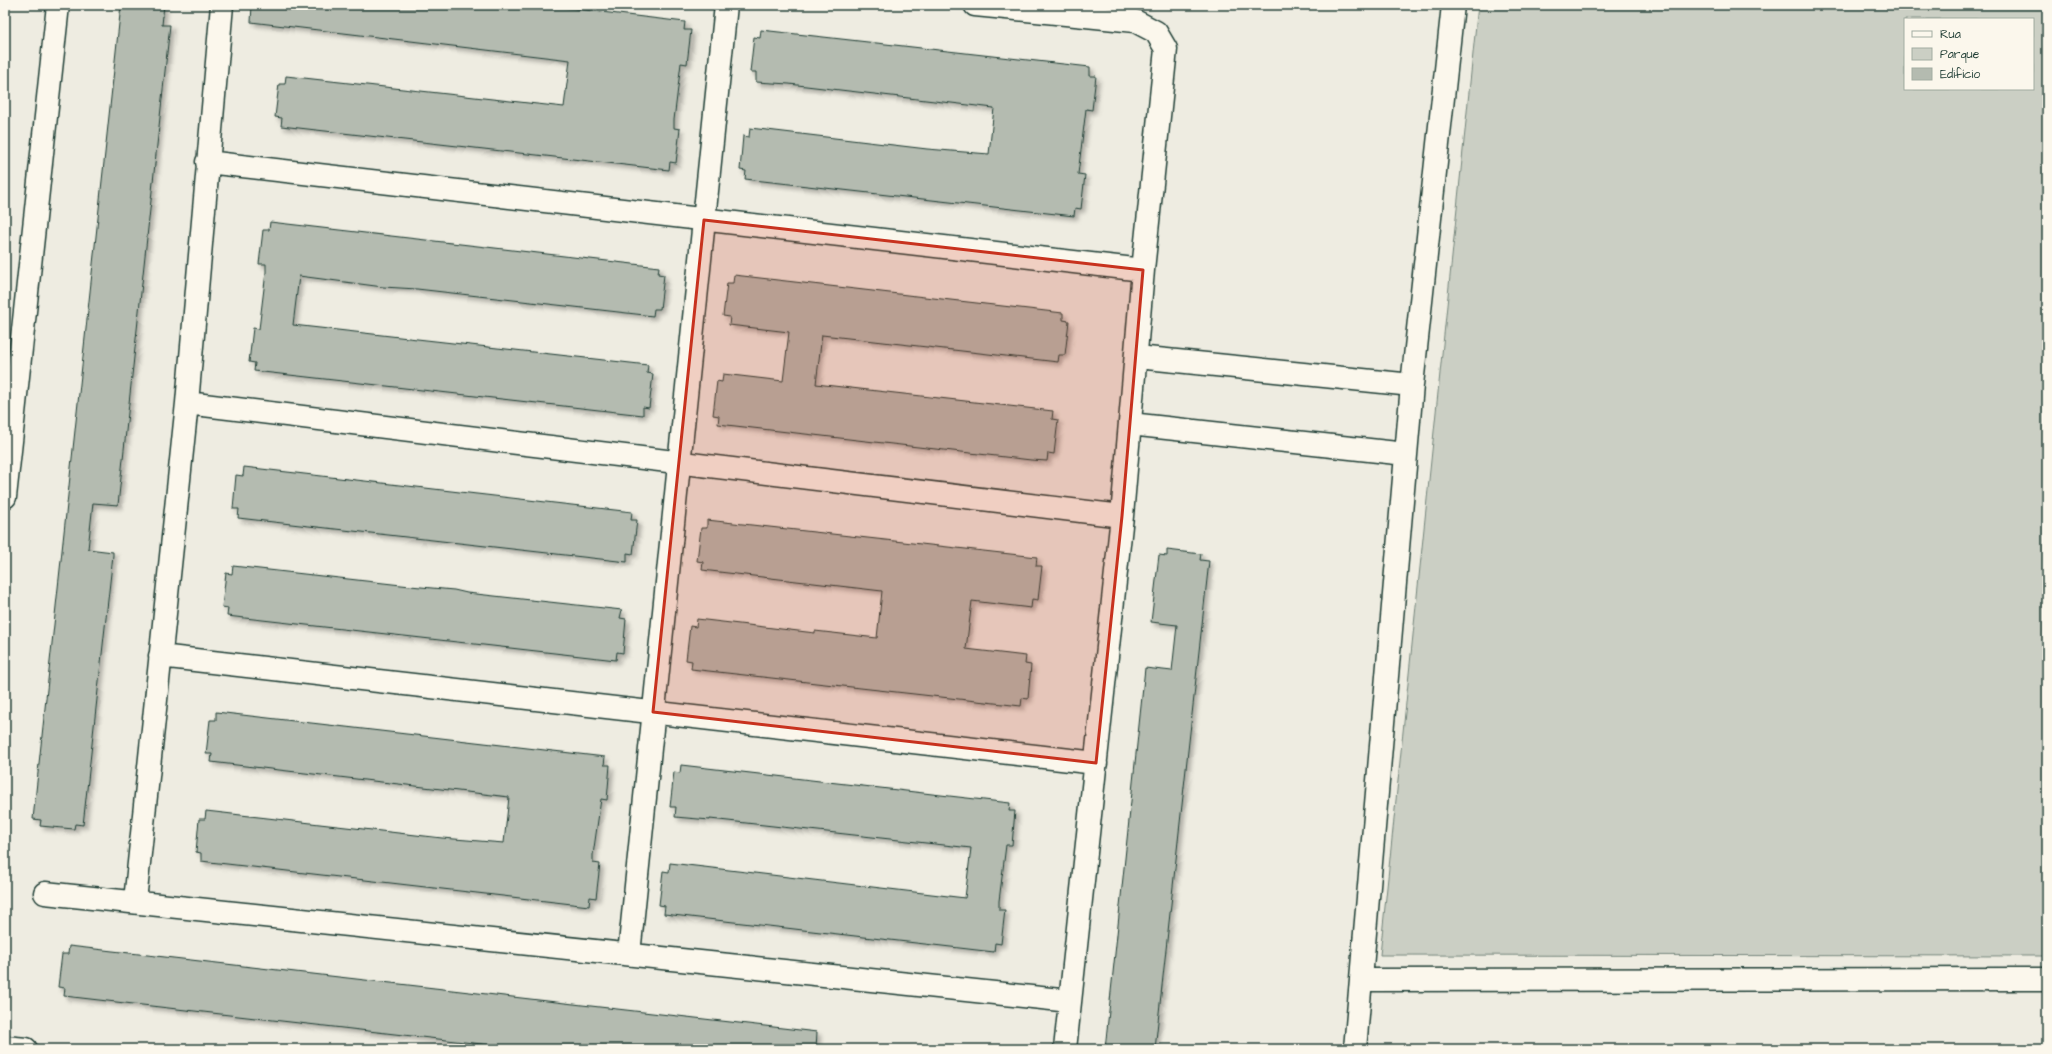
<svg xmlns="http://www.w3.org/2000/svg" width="2052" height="1054" viewBox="0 0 2052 1054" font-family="'Architects Daughter',sans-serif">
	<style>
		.green { fill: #cbcfc4; stroke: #75867c; fill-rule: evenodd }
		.building { fill: #b4bbb0; stroke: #1f3d34; filter: url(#shadow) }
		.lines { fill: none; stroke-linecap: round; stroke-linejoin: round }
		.street-casing { stroke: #1f3d34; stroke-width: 25 }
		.street { stroke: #fbf7ec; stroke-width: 22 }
		.marked { fill: #c8321e; fill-opacity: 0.2; stroke: #c8321e; stroke-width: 3; stroke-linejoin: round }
	</style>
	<defs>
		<filter id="shadow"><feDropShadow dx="3.5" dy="3.5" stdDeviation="2" flood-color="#0004"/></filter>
	</defs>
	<rect width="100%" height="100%" fill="#eeece1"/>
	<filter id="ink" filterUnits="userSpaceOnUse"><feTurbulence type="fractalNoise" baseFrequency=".025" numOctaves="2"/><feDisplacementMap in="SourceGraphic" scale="8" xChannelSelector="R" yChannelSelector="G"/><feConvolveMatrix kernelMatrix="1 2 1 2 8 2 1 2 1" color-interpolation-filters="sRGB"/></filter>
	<g filter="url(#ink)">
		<path class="green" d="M1478 5H2047V956L1380 955ZM1905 19H2033V89H1905Z"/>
		<path class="building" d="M121 5H164L162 25H170L118 505 93 503 88 549 113 552V555L83 825 75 824 74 829 40 826 41 820 33 819Z
			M252 5H543L685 22 684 30H691L687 64 681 63 674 120V128L680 129 676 163 670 162 669 170 281 126 282 118 275 117 279 84H285L286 76 564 107 570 60 251 22Z
			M761 30 1090 67V76H1096L1092 110 1086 109 1079 166 1078 174 1085 175 1081 209 1075 208 1074 216 745 179 746 171 740 170 743 136 749 137 750 128 927 149 989 154 994 108 789 84 756 82V72H750L754 37 760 38Z
			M270 222 659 267 658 274 664 275 660 309H654L653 316 417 289 383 287 299 276 293 325 648 365 647 373 653 374 649 408 643 407V415L254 371 255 363 249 362 253 328 259 329 266 272V264H259L263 230H269Z
			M734 275 1063 313V320L1069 321 1065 355H1059L1058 362 822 335 816 384 1053 411 1052 419 1058 420 1054 454 1048 453 1047 461 1031 460 718 424 719 416 713 415 717 381 722 382 723 374 783 381 789 332 729 325 730 317 723 316 727 283H733Z
			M244 467 632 512 631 520H637L633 554 627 553V562L238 518 239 509H233L236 475 243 476Z
			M707 520 1037 557 1036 566H1042L1038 600 1032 599 1031 608 972 601 966 649 1026 656 1025 664 1031 665 1028 699 1022 698 1021 706 691 669 692 661 686 660 690 626 696 627 697 619 815 633V631L877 638 882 591 702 570 703 562 697 561 701 528H707Z
			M1167 550 1201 554 1200 560 1209 561 1155 1049H1105L1145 668 1172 671 1177 625 1151 622 1159 555 1167 556Z
			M233 566 410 586 454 590 467 593 622 610 620 618 626 619 623 653 617 652 616 660 227 616 228 608 222 607 226 573 232 574Z
			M216 712 605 757 604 765H610L607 800 601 799 593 855V863L600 864 596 898 590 897 589 906 201 861V853L196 852 199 819H205L206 811 442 838 504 843 509 797 211 762 212 754H206L210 720H216Z
			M681 765 1010 803 1009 811H1015L1012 845H1006L999 901V910H1005L1001 944 995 943 994 952 664 914 665 906 659 905 663 871 669 872 670 863 965 898 971 848 710 819V820L675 817 676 807H670L674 772 680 773Z
			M69 946 817 1032 816 1049H525L64 996 65 988 58 987 62 954H68Z"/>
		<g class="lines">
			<g class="street-casing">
				<path id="street" d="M975 5 1135 21 1156 32 1166 49 1143 270 1122 516 1065 1049
					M207 162 1143 270
					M1137 357 1412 385
					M187 403 1122 516
					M1130 424 1406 454
					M5 497 58 5
					M160 656 1096 763
					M45 893 1070 1001
					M135 901 187 403 222 5
					M629 954 726 5
					M1362 980 2047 979
					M5 1047 26 1049
					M1355 1049 1412 385 1453 5"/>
			</g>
			<use href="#street" class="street"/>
		</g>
	</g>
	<path class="marked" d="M704 220 1143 270 1122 516 1096 763 653 712Z"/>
	<rect width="2052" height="1054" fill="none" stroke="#fbf7ec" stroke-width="20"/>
	<rect x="10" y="10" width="2032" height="1034" fill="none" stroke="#1f3d34" stroke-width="1.5" filter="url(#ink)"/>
	<rect x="1904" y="18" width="130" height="72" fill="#fbf7ec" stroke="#a3ada2"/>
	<rect x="1912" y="31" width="20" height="6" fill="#fbf7ec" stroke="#a3ada2"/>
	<text x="1940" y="38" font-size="12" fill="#1f3d34">Rua</text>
	<rect x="1912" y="48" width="20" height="12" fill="#cbcfc4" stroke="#a3ada2"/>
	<text x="1940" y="58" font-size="12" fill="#1f3d34">Parque</text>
	<rect x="1912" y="68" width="20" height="12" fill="#b4bbb0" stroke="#a3ada2"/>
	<text x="1940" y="78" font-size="12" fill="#1f3d34">Edifício</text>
</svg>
